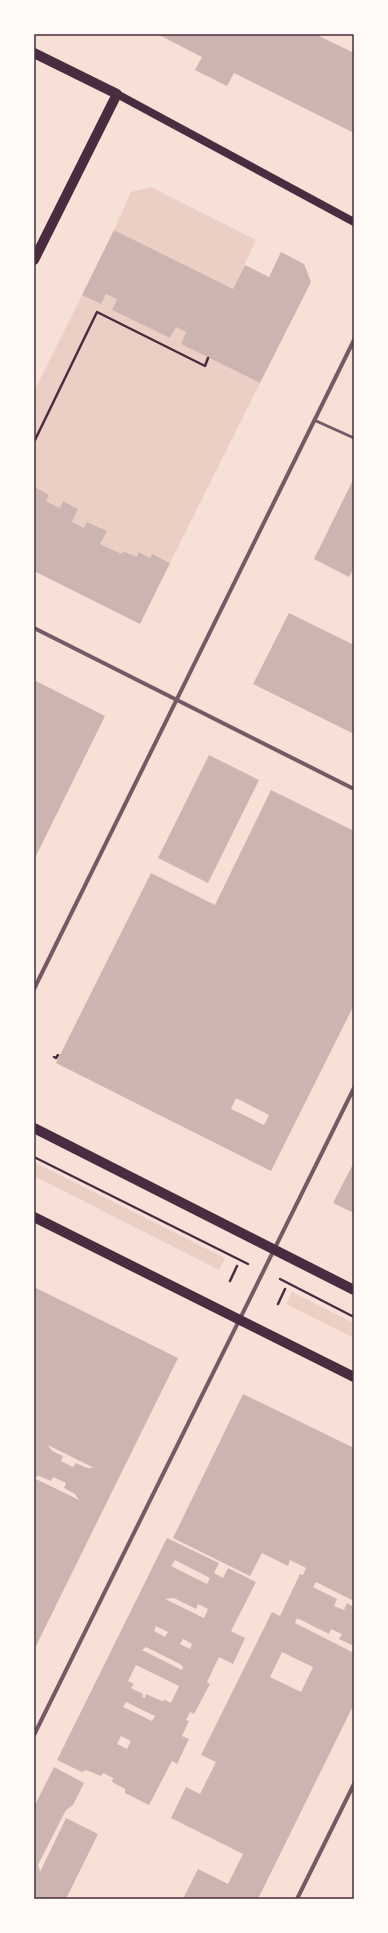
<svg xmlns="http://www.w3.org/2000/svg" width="388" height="1933" viewBox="0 0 388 1933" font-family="'Public Sans',sans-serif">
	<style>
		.green { fill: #ebcfc5 }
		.building { fill: #ccb4b1; fill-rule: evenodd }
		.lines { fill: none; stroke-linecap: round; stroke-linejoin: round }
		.path { stroke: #4a2c40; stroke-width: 2.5 }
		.service { stroke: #755966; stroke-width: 3 }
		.minor { stroke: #755966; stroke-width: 4 }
		.secondary { stroke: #4a2c40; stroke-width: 8 }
		.primary { stroke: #4a2c40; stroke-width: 10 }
		.neatline { fill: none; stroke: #4a2c40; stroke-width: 1.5 }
	</style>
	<rect width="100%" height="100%" fill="#f7e1d7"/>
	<path class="green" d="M151 187 256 240 233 289 114 230 131 192Z
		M106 294 117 299 112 310 170 338 176 327 186 332 181 344 260 383 170 563 152 554 150 558 140 552 137 557 124 551 122 554 100 544 107 531 87 522 84 528 72 522 78 509 63 501 60 508 46 501 49 495 35 487 34 489V391L82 295 101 304Z
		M34 1162 225 1258 219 1270 34 1176Z
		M292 1292 354 1323V1338L286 1304Z"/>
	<path class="building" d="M157 34H315L354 53V133L234 73 227 86 195 70 202 57Z
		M114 230 233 289 245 265 269 277 281 252 304 264 311 282 260 383 181 344 186 332 176 327 170 338 112 310 117 299 106 294 101 304 82 295Z
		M354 478V567L349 577 314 559Z
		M35 487 49 495 46 501 60 508 63 501 78 509 72 522 84 528 87 522 107 531 100 544 122 554 123 551 137 557 139 552 150 558 152 554 170 563 140 624 34 571Z
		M289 613 354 645V734L253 684Z
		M34 680 105 716 34 860Z
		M209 755 259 780 208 883 158 858Z
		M271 790 354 831V1005L271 1171 56 1063 151 873 215 905ZM236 1098 269 1115 264 1125 231 1109Z
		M354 1162V1213L333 1203Z
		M34 1287 178 1358 34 1650V1478L79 1500 75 1494 64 1488 66 1483 53 1477 51 1481 39 1476 34 1477ZM48 1445 94 1468H87L76 1463 73 1467 61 1461 63 1456 52 1451Z
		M243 1394 354 1448V1601L316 1582 313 1587 337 1599 334 1606 344 1610 347 1603 354 1607V1646L339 1639 342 1634 331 1629 329 1634 297 1618 295 1623 354 1653V1704L258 1899H183L198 1869 228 1884 243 1854 171 1818 186 1787 200 1794 216 1762 201 1755 272 1612 280 1616 300 1574 303 1575 306 1568 290 1560 288 1566 262 1553 250 1576 173 1538ZM282 1652 313 1667 301 1692 270 1677Z
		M167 1538 219 1563 214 1573 223 1578 228 1568 256 1582 231 1631 245 1638 233 1664 219 1657 207 1682 210 1684 194 1714 190 1712 186 1720 189 1721 182 1736 189 1739 177 1764 172 1761 149 1805 125 1793V1789L112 1782 113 1778 103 1773 101 1776 86 1770 82 1772 57 1760ZM175 1560 210 1578 207 1584 171 1566ZM174 1598 196 1609 198 1604 208 1609 204 1618 165 1599ZM156 1626 168 1632 165 1637 154 1631ZM183 1639 192 1644 190 1649 180 1644ZM146 1647 180 1664 183 1667 182 1670 142 1650ZM136 1665 179 1686 171 1703 165 1700 162 1701 146 1694 145 1698 142 1697 143 1694 131 1688 134 1684 128 1681ZM126 1702 155 1716 152 1721 123 1707ZM121 1736 131 1741 127 1749 117 1744Z
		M54 1767 84 1783 73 1805 66 1810 38 1865 40 1872 66 1818 98 1834 66 1899H34V1807Z"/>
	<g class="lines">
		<path class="path" d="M34 442 97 312 205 366 208 358
			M54 1057 56 1058 58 1055
			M34 1157 248 1264
			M280 1279 354 1317
			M230 1281 237 1266
			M278 1304 285 1289"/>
		<path class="service" d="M314 420 354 438"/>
		<path class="minor" d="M34 628 354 789
			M34 989 354 340
			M34 1735 354 1088
			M297 1899 354 1784"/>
		<path class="secondary" d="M117 94 354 222"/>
		<path class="primary" d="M34 53 117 94 34 260
			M34 1128 354 1290
			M34 1217 354 1377"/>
	</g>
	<rect width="388" height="1933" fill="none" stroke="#fffaf5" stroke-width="70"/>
	<rect x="35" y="35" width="318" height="1863" class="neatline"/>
</svg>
